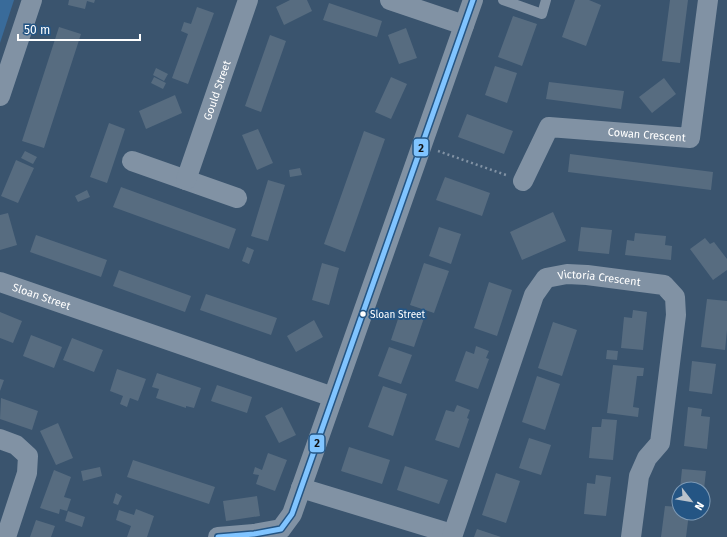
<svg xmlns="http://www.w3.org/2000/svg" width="727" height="537" viewBox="0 0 727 537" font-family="'Fira Sans',sans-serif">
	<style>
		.green { fill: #396b9a }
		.building { fill: #576c80 }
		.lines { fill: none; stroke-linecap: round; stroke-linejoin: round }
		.path { stroke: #8192a4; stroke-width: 2.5; stroke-dasharray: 2 3; stroke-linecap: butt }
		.lane { stroke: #8192a4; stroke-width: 10 }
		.street { stroke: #8192a4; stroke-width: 20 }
		.bus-1-casing { stroke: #245584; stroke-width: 8 }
		.bus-1 { stroke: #80c4ff; stroke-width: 5 }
		.bus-dot { fill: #fff; stroke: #245584; stroke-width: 1.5 }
		.labels { text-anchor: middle; stroke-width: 4; stroke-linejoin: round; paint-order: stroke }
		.bus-label { font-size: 10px; fill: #fff; stroke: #245584; text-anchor: start }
		.street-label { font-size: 11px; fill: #fff; stroke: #245584 }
		.line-badge { stroke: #245584; stroke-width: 1.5 }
		.pale-badge-label { font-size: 11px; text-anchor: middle; font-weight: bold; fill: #111 }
	</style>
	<rect width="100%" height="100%" fill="#3a546e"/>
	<path class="green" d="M0 0H14L0 43Z"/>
	<path class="building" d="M69 0H95L94 3 87 1 85 9 68 5Z
		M290 0H307L312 11 284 25 276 7Z
		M575 0H589L601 5 586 46 562 37Z
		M670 0H688L680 63 662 61Z
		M329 3 382 21 377 37 323 20Z
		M197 7 214 13 188 84 172 78 188 34 181 31 184 22 191 24Z
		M513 16 537 24 522 66 498 57Z
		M59 27 81 34 44 148 22 141Z
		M406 28 417 58 399 64 388 35Z
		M270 35 286 41 261 112 245 106Z
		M495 66 517 73 507 103 485 95Z
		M156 68 168 74 164 81 153 75Z
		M154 77 166 83 163 89 151 83Z
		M391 77 407 84 391 119 375 112Z
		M664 78 676 94 652 113 639 97Z
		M549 82 624 91 621 109 546 99Z
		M175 95 182 113 146 129 139 111Z
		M467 114 513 131 504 154 458 137Z
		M109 123 125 129 107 183 90 177Z
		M258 129 273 163 257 170 242 135Z
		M364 131 385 139 345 252 324 244Z
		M25 151 37 157 33 164 21 158Z
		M570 154 713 172 711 190 568 172Z
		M16 160 34 168 18 203 1 196Z
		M300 168 302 175 290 177 289 170Z
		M445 177 490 193 482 216 436 200Z
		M268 180 285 185 268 241 251 236Z
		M121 187 236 229 229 249 113 207Z
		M87 190 90 197 78 202 75 196Z
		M553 212 566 241 522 260 510 232Z
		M8 213 17 245 0 250V215Z
		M439 227 461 234 451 264 429 256Z
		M581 227 612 230 609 254 578 251Z
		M635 233 666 236 665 245 672 246 671 260 625 255 627 240 634 241Z
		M36 235 107 260 101 277 30 252Z
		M705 238 710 244 714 242 727 259V270L713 280 690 249Z
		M247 247 254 250 249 264 242 261Z
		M322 263 339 268 329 305 312 300Z
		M424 263 449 271 434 313 410 305Z
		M119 270 191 296 185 312 113 286Z
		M489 282 512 290 497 336 474 328Z
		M206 294 277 318 271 335 200 310Z
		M707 299 727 301V330L725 350 701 347Z
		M401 310 424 318 414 347 391 340Z
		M633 310 647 312 643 350 621 348 624 317 632 318Z
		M0 312 22 321 13 343 0 338Z
		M314 320 323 337 296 352 287 336Z
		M553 322 577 330 562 376 538 368Z
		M31 335 62 347 54 368 23 356Z
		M72 338 103 350 94 372 63 360Z
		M476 346 489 351 486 358 489 359 478 389 455 381 466 351 474 354Z
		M389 347 412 355 401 384 378 376Z
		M607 350 618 351 617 360 606 359Z
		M692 361 716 364 712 394 689 391Z
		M613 365 644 368 643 376H637L633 407 639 408 638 417 607 413Z
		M117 369 146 379 138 401 130 398 127 407 120 404 123 396 110 391Z
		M157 373 201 388 194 408 186 406V408L156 398 159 389 152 387Z
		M537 376 560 384 545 430 522 422Z
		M0 379 4 380 0 391Z
		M217 385 252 397 247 413 211 401Z
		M383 386 407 394 393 436 368 427Z
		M1 398 38 411 32 430 0 419Z
		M457 405 470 410 467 418 469 419 459 448 435 440 446 410 454 412Z
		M282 407 296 435 279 443 265 416Z
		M688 407 702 409 701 416 710 417 707 449 684 446Z
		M602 419 617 420 613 460 589 458 592 427H601Z
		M58 423 73 458 56 465 40 431Z
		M529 438 551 445 541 475 519 468Z
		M349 447 390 460 382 484 341 471Z
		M268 453 287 460 275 491 256 484 259 475 253 474 255 467 262 470Z
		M133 460 215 487 209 504 127 477Z
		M405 466 448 480 439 504 397 490Z
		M100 467 102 476 83 481 81 471Z
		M682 469 706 471 704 489H680Z
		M54 470 71 477 64 497 71 499 67 511 60 509 59 514 40 508Z
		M496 473 520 481 506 523 482 515Z
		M596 475 611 477 606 516 584 514 587 483 595 484Z
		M116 493 122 496 118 505 113 503Z
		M257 496 260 516 226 521 223 501Z
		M665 506 679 507V513H689L686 537H661Z
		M136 509 154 516 147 537H127L131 526 116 520 119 510 134 515Z
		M68 511 85 517 82 527 65 521Z
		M36 520 55 526 51 537H30Z
		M477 529 501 537H474Z"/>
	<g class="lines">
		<path class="path" d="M438 151 506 175"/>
		<path class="lane" d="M503 0 542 14 546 0"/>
		<g class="street">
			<path d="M390 0 464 25"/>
			<path d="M0 96 32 0"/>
			<path d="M132 161 237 198"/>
			<path id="s1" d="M186 180 248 0"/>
			<path id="s2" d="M523 181 549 127 690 138 708 0"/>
			<path id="s3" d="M0 282 333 397"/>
			<path d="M0 439 16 445 28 456 27 473 6 537"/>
			<path d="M301 488 452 534"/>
			<path d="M218 537 254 534 281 529 292 514 473 0"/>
			<path id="s4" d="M452 537 534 295 546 278 567 274 587 275 664 285 675 297 676 315 660 443 647 458 639 476 631 537"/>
		</g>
		<g class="bus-1-casing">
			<path id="bus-1" d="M218 537 254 534 281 529 292 514 473 0"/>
		</g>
		<use href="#bus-1" class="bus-1"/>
	</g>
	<circle class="bus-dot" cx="363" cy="314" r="3.5"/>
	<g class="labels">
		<g class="bus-label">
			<text x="370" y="318">Sloan Street</text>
		</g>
		<g class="street-label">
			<text dy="4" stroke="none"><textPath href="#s1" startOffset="95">Gould Street</textPath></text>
			<text dy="4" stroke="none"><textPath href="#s2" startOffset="158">Cowan Crescent</textPath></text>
			<text dy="4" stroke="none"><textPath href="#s4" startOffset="330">Victoria Crescent</textPath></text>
			<text dy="4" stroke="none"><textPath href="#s3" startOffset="44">Sloan Street</textPath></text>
		</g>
	</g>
	<g class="line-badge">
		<rect x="413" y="138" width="16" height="19" rx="4" fill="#80c4ff"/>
		<rect x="309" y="434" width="16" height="19" rx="4" fill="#80c4ff"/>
	</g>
	<g class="pale-badge-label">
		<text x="421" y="152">2</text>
		<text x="317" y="447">2</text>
	</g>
	<g transform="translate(691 501) rotate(121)"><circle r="19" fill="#245584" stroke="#7c99b5"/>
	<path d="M0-3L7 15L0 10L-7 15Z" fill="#bac3cc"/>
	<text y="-6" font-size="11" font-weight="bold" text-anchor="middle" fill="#ffffff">N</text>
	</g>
	<path d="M18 34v6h122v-6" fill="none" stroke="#ffffff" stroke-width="2"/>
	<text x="24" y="34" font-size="12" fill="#ffffff" stroke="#245584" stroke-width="3" paint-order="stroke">50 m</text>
</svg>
